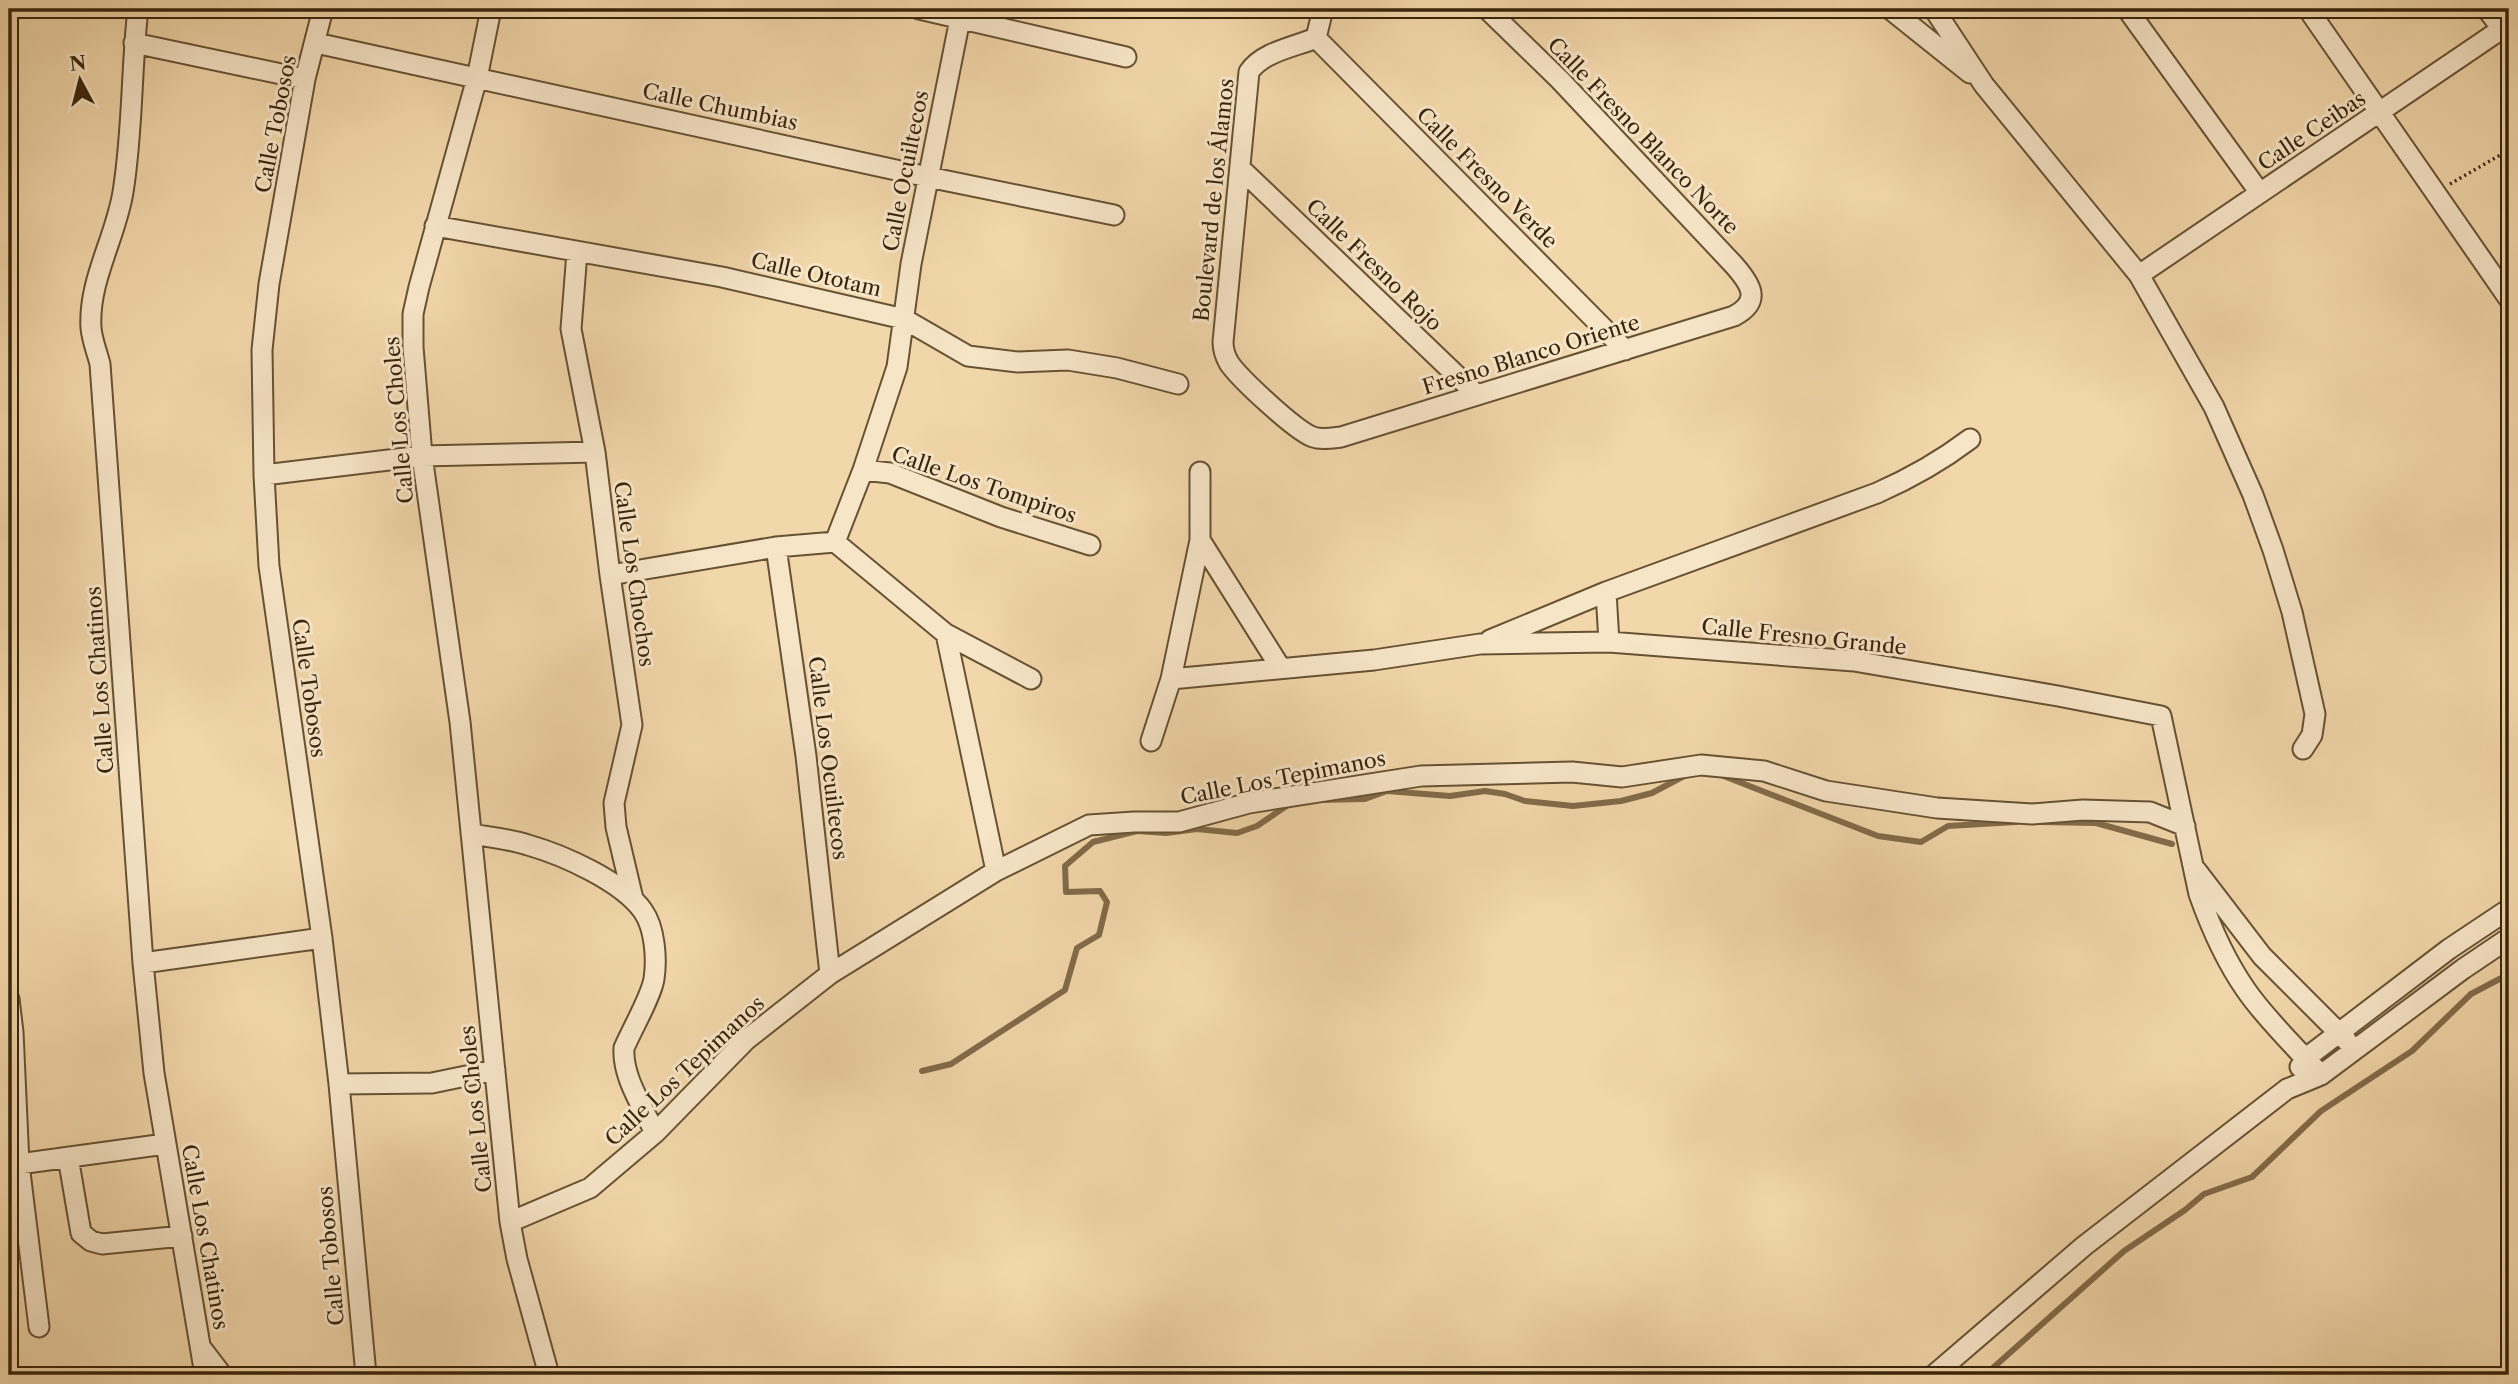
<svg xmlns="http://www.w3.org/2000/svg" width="2518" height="1384" viewBox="0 0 2518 1384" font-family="'Libre Caslon Text',serif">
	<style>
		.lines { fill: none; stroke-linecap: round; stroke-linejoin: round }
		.stream { stroke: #826b4a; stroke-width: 6 }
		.minor-casing { stroke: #675233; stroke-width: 23 }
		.path { stroke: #39250b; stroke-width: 3.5; stroke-dasharray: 2 3.5; stroke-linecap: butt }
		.minor { stroke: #f7e5c8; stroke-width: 19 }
		.labels { text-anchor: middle; stroke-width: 6; stroke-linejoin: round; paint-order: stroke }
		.street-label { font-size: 21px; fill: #39250b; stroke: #f7e5c8 }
	</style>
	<rect width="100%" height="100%" fill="#f2d7aa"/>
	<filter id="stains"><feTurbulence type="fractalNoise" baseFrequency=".00286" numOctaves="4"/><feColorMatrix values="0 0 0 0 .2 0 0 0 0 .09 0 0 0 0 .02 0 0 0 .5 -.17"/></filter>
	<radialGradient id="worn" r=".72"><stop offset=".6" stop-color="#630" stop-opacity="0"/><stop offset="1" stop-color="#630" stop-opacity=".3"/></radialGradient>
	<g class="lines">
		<path class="stream" d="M1721 775 1878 836 1921 842 1948 826 2016 822
			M1318 800 1365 799 1387 791 1450 796 1485 791 1505 794 1525 801 1573 806 1621 801 1652 793 1686 775
			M2041 822 2096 823 2172 844
			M922 1071 951 1064 1065 990 1077 948 1099 935 1107 902 1100 891 1066 892 1065 866 1093 842 1137 831 1166 833 1197 829 1237 833 1257 826 1291 803
			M1985 1375 2124 1251 2185 1210 2204 1194 2252 1177 2321 1111 2412 1051 2471 994 2509 974"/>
		<g class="minor-casing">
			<path id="minor" d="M138 9C131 70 133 131 123 192 116 237 88 281 91 328 92 340 97 352 100 364L143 963 154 1073 205 1375
				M323 9 305 79 269 284 262 350 264 475 269 566 322 938 339 1084 366 1375
				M491 9 477 78 419 287 413 314V347L422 456 460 722 510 1222 517 1259 549 1375
				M919 9 1126 57
				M1323 9 1316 38C1294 47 1262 52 1249 72L1223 342C1223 349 1225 356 1229 363 1240 379 1296 431 1313 437 1321 440 1332 438 1341 437L1734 316C1763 301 1750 283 1733 264L1560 80 1487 9
				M1890 9 1970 73
				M1934 9 1984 85 2139 275 2214 407 2253 495 2273 550 2292 612 2315 714 2312 735 2303 749
				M2127 9 2260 193
				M2308 9 2509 299
				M2487 9 2502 29
				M1316 38 1625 350
				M134 43 305 79
				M316 43 928 177 1114 215
				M1240 168 1477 395
				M435 226 722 277 904 319 968 356 1018 362 1068 360 1117 368 1178 384
				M577 252 571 329 595 452 610 575 632 725 614 803 616 827 633 899
				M2139 275 2509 24
				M863 470 890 473 1001 517 1090 545
				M264 475 422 456 595 452
				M1200 540 1280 667
				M835 542 863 470 897 367 911 264 962 9
				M835 542 946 634 1031 679
				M776 547 806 756 830 974
				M610 575 776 547 835 542
				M1606 592 1609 642
				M946 634 996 871
				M1490 640 1606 592 1877 493C1911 478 1941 461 1970 439
				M1171 679 1374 660 1480 644 1609 642 1854 661 2058 696 2161 716 2199 894C2211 928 2225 960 2246 990 2265 1018 2298 1050 2321 1075
				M1151 741 1171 679 1200 540V472
				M471 834C490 837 510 839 528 845 563 855 622 881 643 911 655 928 657 959 654 979 651 997 632 1029 624 1048 622 1077 643 1107 655 1133
				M2196 870 2262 956 2347 1041
				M143 963 322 938
				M9 999 13 1032 19 1164 39 1327
				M2300 1067 2306 1058 2449 949 2509 909
				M339 1084 432 1083 495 1070
				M68 1157 81 1233 91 1241 102 1244 182 1236
				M19 1164 165 1144
				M510 1222 590 1188 655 1133 746 1040 830 974 996 871 1089 825 1134 822H1179L1249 803 1421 776 1572 772 1622 777 1701 765 1764 771 1826 791 1937 808 2032 814 2083 810 2150 812 2185 826
				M202 1349 222 1375
				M1934 1375 2084 1246 2287 1089 2321 1075 2463 969 2509 938"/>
		</g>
		<path class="path" d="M2450 184 2509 150"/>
		<use href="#minor" class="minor"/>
	</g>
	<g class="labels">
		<g class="street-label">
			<text transform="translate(720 107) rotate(12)" y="7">Calle Chumbias</text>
			<text transform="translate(276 124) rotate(-79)" y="7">Calle Tobosos</text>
			<text transform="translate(2312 131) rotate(-34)" y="7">Calle Ceibas</text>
			<text transform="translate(1643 136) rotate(46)" y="7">Calle Fresno Blanco Norte</text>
			<text transform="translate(906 171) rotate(-79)" y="7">Calle Ocuiltecos</text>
			<text transform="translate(1487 178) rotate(45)" y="7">Calle Fresno Verde</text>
			<text transform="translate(1214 200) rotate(-84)" y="7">Boulevard de los Álamos</text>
			<text transform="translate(1374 265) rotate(44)" y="7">Calle Fresno Rojo</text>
			<text transform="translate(816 275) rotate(13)" y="7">Calle Ototam</text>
			<text transform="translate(1531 355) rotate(-17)" y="7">Fresno Blanco Oriente</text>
			<text transform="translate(399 420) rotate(-95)" y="7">Calle Los Choles</text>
			<text transform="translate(984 485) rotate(19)" y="7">Calle Los Tompiros</text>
			<text transform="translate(634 574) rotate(82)" y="7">Calle Los Chochos</text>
			<text transform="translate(1804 637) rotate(6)" y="7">Calle Fresno Grande</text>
			<text transform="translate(100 680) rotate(-94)" y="7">Calle Los Chatinos</text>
			<text transform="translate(309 688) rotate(82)" y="7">Calle Tobosos</text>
			<text transform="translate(828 758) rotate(83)" y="7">Calle Los Ocuiltecos</text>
			<text transform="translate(1283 778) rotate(-11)" y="7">Calle Los Tepimanos</text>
			<text transform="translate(685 1071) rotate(-43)" y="7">Calle Los Tepimanos</text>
			<text transform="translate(476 1109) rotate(-96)" y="7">Calle Los Choles</text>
			<text transform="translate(205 1237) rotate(80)" y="7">Calle Los Chatinos</text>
			<text transform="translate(331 1256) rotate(-95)" y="7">Calle Tobosos</text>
		</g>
	</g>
	<rect width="2518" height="1384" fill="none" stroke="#f2d7aa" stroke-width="35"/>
	<rect x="10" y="10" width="2497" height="1363" fill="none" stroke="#39250b" stroke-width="3.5"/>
	<rect x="18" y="18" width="2483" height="1349" fill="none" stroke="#39250b" stroke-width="2"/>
	<g transform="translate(80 80) rotate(353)" stroke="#f7e5c8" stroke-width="5" paint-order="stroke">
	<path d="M0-5L12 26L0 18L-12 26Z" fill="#39250b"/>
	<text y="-10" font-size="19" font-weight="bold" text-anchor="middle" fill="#39250b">N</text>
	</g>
	<rect width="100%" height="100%" filter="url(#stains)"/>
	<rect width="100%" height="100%" fill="url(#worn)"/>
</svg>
